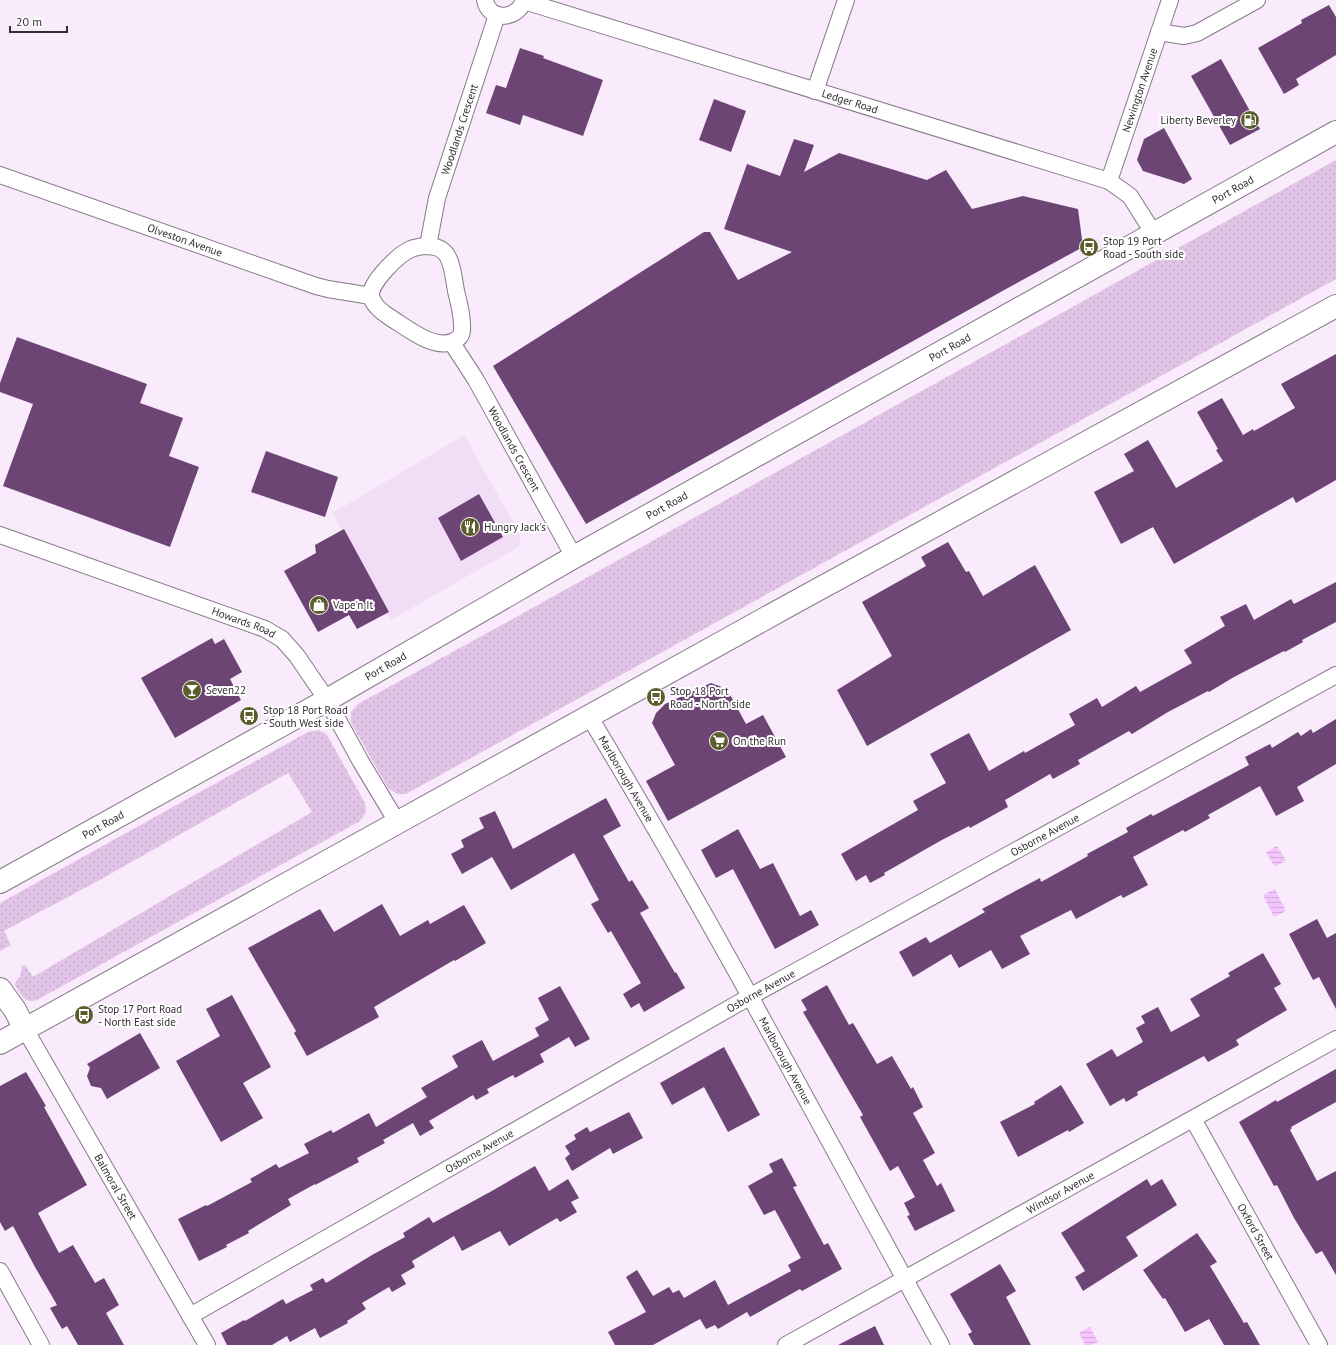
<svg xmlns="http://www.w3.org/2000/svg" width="1336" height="1345" viewBox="0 0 1336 1345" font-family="'PT Sans',sans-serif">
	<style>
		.built { fill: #f1ddf5 }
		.grass { fill: url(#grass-dots) }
		.water { fill: url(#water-rules) }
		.building { fill: #6d4575 }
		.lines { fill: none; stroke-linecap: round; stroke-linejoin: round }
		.minor-casing { stroke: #867988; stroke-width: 18 }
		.trunk-casing { stroke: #867988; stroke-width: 24 }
		.minor { stroke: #fff; stroke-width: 16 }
		.trunk { stroke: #fff; stroke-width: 22 }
		.labels { text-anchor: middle; stroke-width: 4; stroke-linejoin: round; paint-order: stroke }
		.street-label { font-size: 11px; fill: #322d33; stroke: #fff }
		.poi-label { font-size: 11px; fill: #322d33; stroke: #fff; text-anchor: start }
	</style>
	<defs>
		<pattern id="grass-dots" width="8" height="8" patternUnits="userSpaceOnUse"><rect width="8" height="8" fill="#e2c4e7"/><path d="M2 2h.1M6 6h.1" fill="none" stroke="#c2a9c7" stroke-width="1.8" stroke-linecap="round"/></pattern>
		<pattern id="water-rules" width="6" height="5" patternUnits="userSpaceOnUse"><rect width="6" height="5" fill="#f4c5fc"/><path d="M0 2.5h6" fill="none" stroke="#d2aad8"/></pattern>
	</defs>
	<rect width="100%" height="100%" fill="#f9eafc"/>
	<path class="built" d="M464 435 521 536 518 547 391 620 333 513Z"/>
	<path class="grass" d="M1336 160V279L406 794H397L388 788 351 723V712L358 704 509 621Z
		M319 730 327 735 365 803 366 812 360 821 37 1000C24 1004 21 995 15 985L16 981 20 977 22 966 25 965 33 977 312 812 288 773 98 881 4 931 11 945 0 951V903L308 732Z"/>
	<path class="water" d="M1277 846 1286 860 1275 867 1266 852Z
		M1275 889 1286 911 1274 917 1263 895Z
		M1090 1327 1098 1342 1091 1345H1085L1079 1333Z"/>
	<path class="building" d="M1329 5 1336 17V55L1296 79 1299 85 1284 94 1258 48 1302 23 1301 20Z
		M520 48 544 56 543 58 603 80 583 136 523 115 520 125 486 113 496 85 506 88Z
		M1221 59 1260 129 1230 145 1191 76Z
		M714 99 746 111 731 152 699 140Z
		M1164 128 1192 179 1184 184 1143 171 1137 160 1144 139Z
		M794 139 814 145 804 172 839 153 927 180 946 170 972 209 1023 196 1078 209 1083 247 1006 289 586 524 493 366 704 232H710L738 280 792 252 724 229 747 164 780 176Z
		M17 337 147 384 140 403 183 418 169 456 199 467 170 547 3 486 33 404 0 392V383Z
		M1336 354V480L1296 503 1293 497 1174 564 1153 527 1121 544 1094 492 1134 471 1124 454 1148 440 1176 488 1223 461 1216 450 1218 449 1197 412 1222 398 1243 435 1253 429 1254 431 1295 408 1281 384Z
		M266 451 338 477 325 517 251 492Z
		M479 494 503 537 461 561 438 518Z
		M344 529 389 612 357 629 349 615 318 632 284 571 316 553 315 545Z
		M948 542 966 572 969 571 983 596 1035 565 1071 630 867 746 837 690 892 656 862 602 926 566 921 557Z
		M1336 582V622L1302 640 1303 642 1285 652 1284 651 1234 677 1209 692 1208 691 1168 712 1132 734 1129 731 1078 760 1080 764 1053 779 1050 774 1005 800 1008 807 970 828 969 826 940 841 884 873 885 875 870 883 866 875 856 881 841 854 918 810 913 801 946 783 930 754 969 733 989 771 1024 751 1025 753 1075 725 1069 714 1097 698 1102 707 1136 686 1140 692 1192 663 1184 650 1225 626 1220 617 1246 604 1254 620 1291 599 1294 604Z
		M212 638 215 644 224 639 242 672 230 679 241 700 175 738 141 678Z
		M711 683 727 689 746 724 763 715 786 757 668 821 646 781 675 765 652 723 656 713 665 704Z
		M1336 719V764L1297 787 1304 801 1276 816 1260 786 1208 815 1210 818 1185 832 1183 830 1133 857 1148 885 1123 898 1121 895 1076 919 1071 910 1020 936 1030 954 1002 969 991 950 959 968 951 954 913 977 899 952 926 937 930 943 985 912 982 909 1019 889 1040 878 1041 882 1088 856 1087 854 1128 832 1126 828 1151 814 1153 816 1249 765 1245 757 1270 744 1272 748 1298 732 1301 736 1311 729 1313 733Z
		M606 798 621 826 603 836 629 882 632 880 649 908 640 913 675 973 676 972 685 988 644 1012 639 1003 631 1008 623 994 641 983 611 931 608 933 591 904 599 900 574 853 511 890 492 857 462 874 451 854 464 847 461 840 484 828 479 818 495 811 513 849Z
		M738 829 760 869 773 863 800 916 811 910 819 925 775 949 733 869 716 878 701 850Z
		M382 904 400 936 428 920 430 924 464 905 486 943 455 961 454 960 374 1007 379 1017 307 1056 294 1033 296 1031 248 948 320 909 334 932Z
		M1317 919 1327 938 1336 933V1009L1319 977 1313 980 1289 934Z
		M1263 953 1281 984 1274 988 1287 1010 1236 1040 1239 1045 1208 1062 1204 1056 1137 1092 1138 1095 1126 1102 1124 1098 1110 1106 1086 1064 1112 1049 1117 1057 1143 1042 1136 1028 1145 1023 1141 1016 1158 1007 1171 1032 1200 1016 1190 999 1230 976 1228 973Z
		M827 985 849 1025 853 1023 877 1064 892 1056 911 1089 913 1087 923 1107 913 1113 935 1153 923 1160 937 1186 941 1183 955 1211 915 1231 907 1216 910 1215 904 1203 915 1197 898 1166 890 1171 860 1117 863 1115 803 1012 807 1010 801 1000Z
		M560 986 590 1039 575 1047 569 1037 540 1054 544 1062 515 1078 513 1075 487 1089 489 1093 476 1100 473 1095 429 1121 434 1128 420 1136 413 1123 383 1140 385 1143 357 1158 359 1162 315 1185V1184L288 1199 291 1205 248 1231 249 1233 226 1245 227 1247 199 1261 178 1219 206 1205 207 1206 252 1182 250 1179 276 1164 279 1168 309 1153 304 1144 331 1130 333 1133 369 1113 376 1127 427 1097 421 1088 458 1067 452 1056 482 1040 493 1061 539 1036 535 1028 549 1020 538 998Z
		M232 995 271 1067 243 1083 263 1118 221 1142 176 1061 220 1036 206 1009Z
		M140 1033 160 1068 107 1099 101 1088 91 1086 87 1076 90 1068 87 1064Z
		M724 1047 760 1115 728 1132 704 1087 672 1105 660 1083Z
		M1336 1069V1102L1291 1127 1292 1128 1290 1130 1317 1181 1336 1171V1275L1322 1251 1316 1254 1294 1218 1277 1185 1274 1186 1239 1122 1276 1100 1277 1102Z
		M26 1072 46 1106 44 1107 87 1185 38 1213 59 1253 73 1245 95 1283 104 1278 119 1305 106 1313 124 1345H78L67 1326 62 1329 50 1308 57 1305 35 1267 13 1226 5 1231 0 1222V1086Z
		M1061 1085 1084 1123 1069 1132 1068 1130 1018 1157 1000 1122 1035 1104 1034 1102Z
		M629 1112 643 1138 613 1154 610 1148 572 1171 565 1158 570 1154 565 1146 576 1139 574 1135 587 1127 590 1132Z
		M782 1158 797 1186 793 1187 824 1245 828 1243 842 1269 802 1291 800 1289 750 1317 747 1312 718 1329 715 1325 706 1329 700 1319 653 1345H615L608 1332 646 1312 626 1277 637 1270 653 1296 669 1287 673 1293 679 1290 684 1298 715 1280 728 1305 791 1271 788 1265 801 1258 775 1210 764 1215 748 1186 773 1172 769 1164Z
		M535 1166 549 1191 568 1179 579 1198 571 1202 577 1212 560 1222 557 1218 509 1246 500 1231 462 1251 454 1236 412 1261 415 1267 401 1275 406 1284 392 1292 389 1287 362 1303 366 1309 347 1321 348 1323 320 1338 315 1328 290 1342 287 1336 272 1345H227L221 1333 244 1320 245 1321 283 1299 286 1304 313 1290 310 1285 323 1278 326 1283 372 1255 405 1237 403 1233 429 1217 433 1223 490 1192Z
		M1147 1179 1151 1186 1162 1179 1177 1205 1126 1237 1138 1256 1083 1291 1075 1277 1085 1271 1061 1233Z
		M1197 1233 1217 1262 1210 1266 1244 1323 1247 1322 1260 1345H1224L1209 1319 1185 1332 1165 1298 1163 1299 1143 1270Z
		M1000 1264 1016 1291 1006 1297 1031 1345H974L968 1334 972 1332 950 1294Z
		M875 1326 884 1345H838Z"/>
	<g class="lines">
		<g class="minor-casing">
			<g id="minor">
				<path d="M485 0C489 22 518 20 524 0"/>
				<path id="s1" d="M524 1 1109 181 1130 196 1154 234"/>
				<path d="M1159 32 1184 36 1197 33 1257 0"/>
				<path d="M815 91 846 0"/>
				<path id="s2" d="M0 175 316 286 328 289 371 296"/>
				<path id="s3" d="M1109 181 1170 0"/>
				<path d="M423 246C429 246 438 246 443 251 452 257 454 280 456 291 459 303 463 317 462 330 462 335 459 339 454 341 435 351 407 328 391 318 383 313 373 306 371 296 370 282 399 254 411 249 415 247 419 247 423 246Z"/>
				<path id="s4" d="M428 246 437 198 497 15"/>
				<path id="s5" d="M452 343 476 380 574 557"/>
				<path id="s6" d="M0 535 265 629 282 639 297 656 327 700 361 762 397 822"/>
				<path id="s7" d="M589 716C713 922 825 1135 941 1345"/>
				<path id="s8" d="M25 1029 207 1345"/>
				<path id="s9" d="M1193 1119 1319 1345"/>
				<path d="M0 1271 41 1345"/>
				<path id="s10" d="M190 1316 751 996 1336 675"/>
				<path id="s11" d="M786 1345 1336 1039"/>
			</g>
		</g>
		<g class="trunk-casing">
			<g id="trunk">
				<path id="s12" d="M0 882 327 700 574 557 1336 132"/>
				<path d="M0 989 15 1010 25 1029"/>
				<path d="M0 1043 786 607 1336 306"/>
			</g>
		</g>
		<use href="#minor" class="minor"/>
		<use href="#trunk" class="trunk"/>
	</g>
	<defs>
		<g id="fuel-disc" transform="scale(1)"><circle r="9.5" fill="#5b5e2b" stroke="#fff"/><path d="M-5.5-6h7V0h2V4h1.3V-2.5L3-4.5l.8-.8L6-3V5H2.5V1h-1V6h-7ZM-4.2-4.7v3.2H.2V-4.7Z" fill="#fff"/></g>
		<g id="bus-disc" transform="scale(1)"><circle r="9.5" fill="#5b5e2b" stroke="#fff"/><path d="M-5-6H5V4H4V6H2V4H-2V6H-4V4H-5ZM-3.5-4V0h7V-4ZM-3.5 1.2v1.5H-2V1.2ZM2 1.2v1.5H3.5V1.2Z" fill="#fff"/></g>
		<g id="restaurant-disc" transform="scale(1)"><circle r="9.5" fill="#5b5e2b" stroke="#fff"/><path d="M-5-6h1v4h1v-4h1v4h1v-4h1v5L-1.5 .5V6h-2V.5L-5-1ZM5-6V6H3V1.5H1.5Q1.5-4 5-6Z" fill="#fff"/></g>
		<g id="shop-disc" transform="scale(1)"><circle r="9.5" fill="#5b5e2b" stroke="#fff"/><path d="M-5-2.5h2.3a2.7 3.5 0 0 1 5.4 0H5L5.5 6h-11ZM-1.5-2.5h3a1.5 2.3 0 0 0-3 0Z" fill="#fff"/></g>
		<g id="bar-disc" transform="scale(1)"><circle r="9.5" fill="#5b5e2b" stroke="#fff"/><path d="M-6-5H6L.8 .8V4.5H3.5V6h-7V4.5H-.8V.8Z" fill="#fff"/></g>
		<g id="supermarket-disc" transform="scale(1)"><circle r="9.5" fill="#5b5e2b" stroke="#fff"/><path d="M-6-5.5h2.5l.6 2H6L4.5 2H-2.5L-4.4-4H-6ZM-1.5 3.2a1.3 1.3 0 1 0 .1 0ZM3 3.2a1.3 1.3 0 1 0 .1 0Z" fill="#fff"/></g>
	</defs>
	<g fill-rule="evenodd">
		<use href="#fuel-disc" x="1250" y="120"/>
		<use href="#bus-disc" x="1089" y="247"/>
		<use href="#restaurant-disc" x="470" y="527"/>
		<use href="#shop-disc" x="319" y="605"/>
		<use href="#bar-disc" x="192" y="690"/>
		<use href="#bus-disc" x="656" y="697"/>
		<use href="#bus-disc" x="249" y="716"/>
		<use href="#supermarket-disc" x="719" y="741"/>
		<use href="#bus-disc" x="84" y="1015"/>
	</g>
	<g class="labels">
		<g class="street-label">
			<text dy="4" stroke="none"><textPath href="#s3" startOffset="96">Newington Avenue</textPath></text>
			<text dy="4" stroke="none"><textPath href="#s1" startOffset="341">Ledger Road</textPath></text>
			<text dy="4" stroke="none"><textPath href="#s4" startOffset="121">Woodlands Crescent</textPath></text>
			<text dy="4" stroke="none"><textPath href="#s12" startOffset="1414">Port Road</textPath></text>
			<text dy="4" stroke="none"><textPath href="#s2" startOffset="196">Olveston Avenue</textPath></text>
			<text dy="4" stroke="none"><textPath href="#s12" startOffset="1090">Port Road</textPath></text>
			<text dy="4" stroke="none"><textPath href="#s5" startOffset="123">Woodlands Crescent</textPath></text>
			<text dy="4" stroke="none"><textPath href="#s12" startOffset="766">Port Road</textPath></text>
			<text dy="4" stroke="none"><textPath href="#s6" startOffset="259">Howards Road</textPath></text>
			<text dy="4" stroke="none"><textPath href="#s12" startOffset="442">Port Road</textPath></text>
			<text dy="4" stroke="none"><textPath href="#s7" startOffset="73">Marlborough Avenue</textPath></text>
			<text dy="4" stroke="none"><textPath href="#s12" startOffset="118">Port Road</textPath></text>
			<text dy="4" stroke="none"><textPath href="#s10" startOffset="981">Osborne Avenue</textPath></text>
			<text dy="4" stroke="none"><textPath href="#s10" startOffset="657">Osborne Avenue</textPath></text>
			<text dy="4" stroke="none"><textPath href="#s7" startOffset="397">Marlborough Avenue</textPath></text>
			<text dy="4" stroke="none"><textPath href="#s10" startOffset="333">Osborne Avenue</textPath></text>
			<text dy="4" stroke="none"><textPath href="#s8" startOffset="182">Balmoral Street</textPath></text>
			<text dy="4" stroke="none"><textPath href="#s11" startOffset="314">Windsor Avenue</textPath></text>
			<text dy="4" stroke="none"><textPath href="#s9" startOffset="129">Oxford Street</textPath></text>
		</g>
		<g class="poi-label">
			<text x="1236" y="124" text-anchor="end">Liberty Beverley</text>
			<text x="1103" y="245">Stop 19 Port<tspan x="1103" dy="13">Road - South side</tspan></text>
			<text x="484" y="531">Hungry Jack's</text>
			<text x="333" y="609">Vape'n It</text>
			<text x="206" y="694">Seven22</text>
			<text x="670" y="695">Stop 18 Port<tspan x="670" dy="13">Road - North side</tspan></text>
			<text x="263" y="714">Stop 18 Port Road<tspan x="263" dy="13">- South West side</tspan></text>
			<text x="733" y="745">On the Run</text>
			<text x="98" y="1013">Stop 17 Port Road<tspan x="98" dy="13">- North East side</tspan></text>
		</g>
	</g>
	<path d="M10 26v6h57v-6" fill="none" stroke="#322d33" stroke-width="2"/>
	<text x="16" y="26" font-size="12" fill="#322d33" stroke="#ffffff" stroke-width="3" paint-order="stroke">20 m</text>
</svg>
